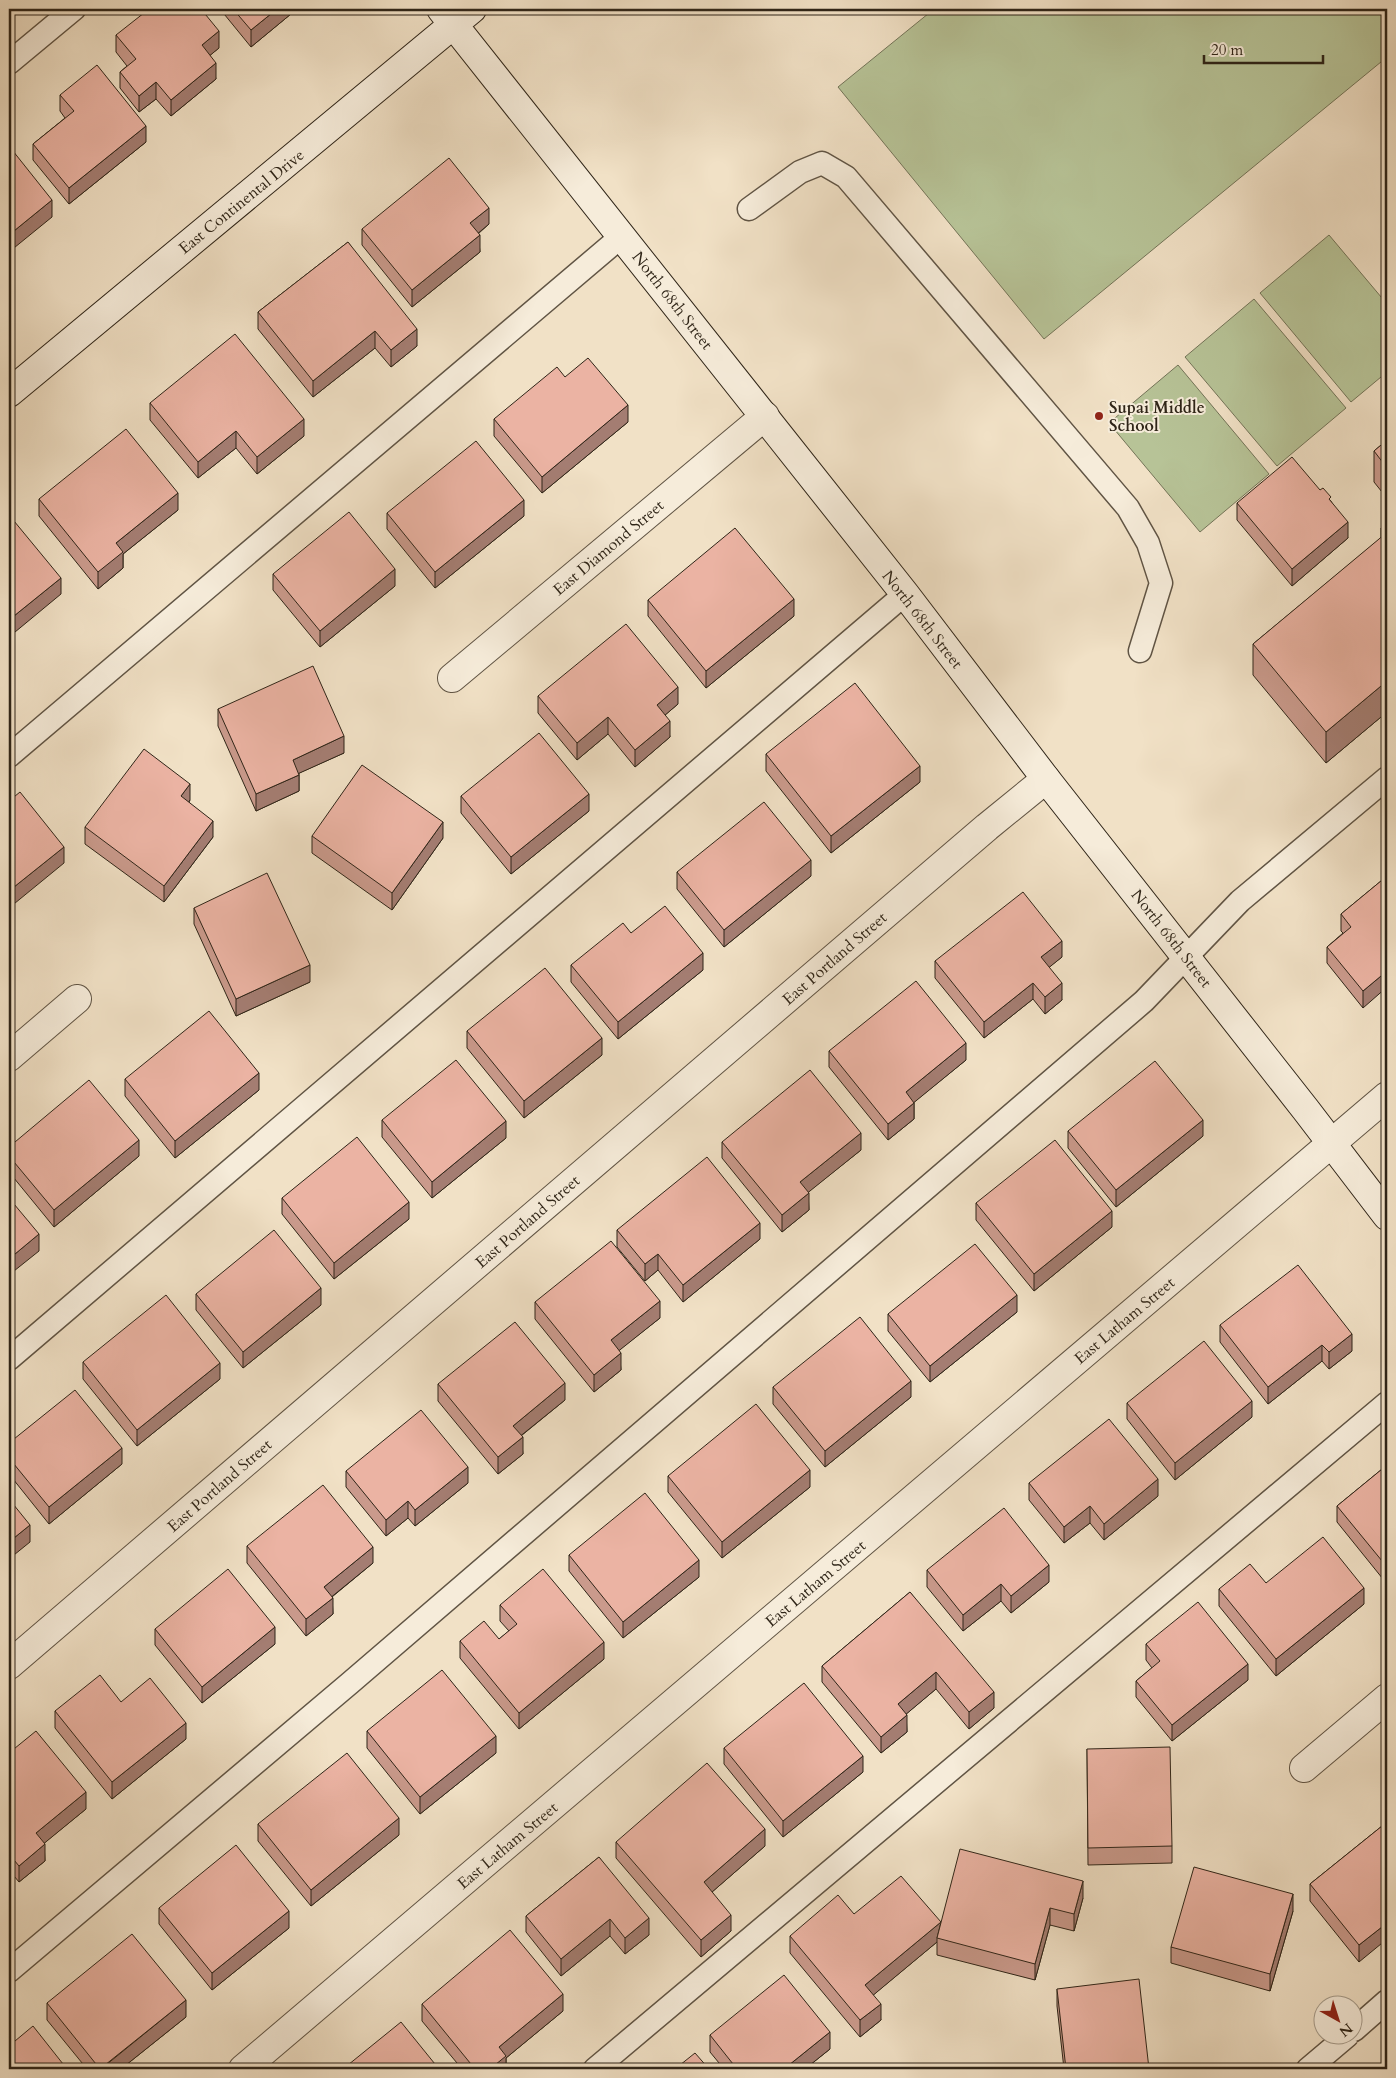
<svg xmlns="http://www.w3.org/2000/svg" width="1396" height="2078" viewBox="0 0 1396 2078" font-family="Cardo,serif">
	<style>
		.green { fill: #b7c397; stroke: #737458 }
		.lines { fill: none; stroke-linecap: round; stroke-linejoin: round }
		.lane-casing { stroke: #605444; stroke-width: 25 }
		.street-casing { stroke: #605444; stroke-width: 30 }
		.secondary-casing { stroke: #2f2518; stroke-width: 30 }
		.lane { stroke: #f6ecda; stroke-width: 22 }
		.street { stroke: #f6ecda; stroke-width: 28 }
		.secondary { stroke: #f6ecda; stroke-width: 28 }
		.wall { fill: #ca9a8c; stroke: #2f2518 }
		.shaded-wall { fill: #a47d72; stroke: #2f2518 }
		.building { fill: #ebb3a3; stroke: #2f2518 }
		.poi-dot { fill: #8f2418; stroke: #f6ecda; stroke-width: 2 }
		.labels { text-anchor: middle; stroke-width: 4; stroke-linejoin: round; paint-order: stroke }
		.street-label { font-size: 16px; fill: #2f2518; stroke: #f6ecda }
		.poi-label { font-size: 16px; font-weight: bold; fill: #2f2518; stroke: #f6ecda; text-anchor: start }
	</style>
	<rect width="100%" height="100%" fill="#f1e1c6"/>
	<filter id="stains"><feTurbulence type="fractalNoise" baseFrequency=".004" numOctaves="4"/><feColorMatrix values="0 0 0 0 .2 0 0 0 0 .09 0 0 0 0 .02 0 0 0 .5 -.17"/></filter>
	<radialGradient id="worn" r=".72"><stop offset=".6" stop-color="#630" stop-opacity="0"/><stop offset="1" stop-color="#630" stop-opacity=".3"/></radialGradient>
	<path class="green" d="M934 9H1387V57L1044 339 838 87Z
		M1329 235 1387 304V372L1351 402 1260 293Z
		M1254 299 1346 408 1277 466 1185 357Z
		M1178 365 1269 474 1200 532 1109 423Z"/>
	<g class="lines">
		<g class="lane-casing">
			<path id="lane" d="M9 63 74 9
				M749 209 800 172 822 163 846 177 1128 508 1148 543 1161 583 1140 651
				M9 756 622 236
				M9 1359 905 594
				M9 1971 350 1683 1144 1001 1240 901 1387 778
				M1354 2030 1387 2001
				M595 2069 1387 1403
				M1308 2069 1347 2036"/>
		</g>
		<g class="street-casing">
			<path id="street" d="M452 678 765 416
				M9 1057 77 999
				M9 1665 987 827 1046 779
				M1304 1768 1387 1698
				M243 2069 1387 1096"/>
		</g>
		<g class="secondary-casing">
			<path id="secondary" d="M441 9 905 594 1046 779 1306 1110 1387 1216
				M9 393 472 9"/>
		</g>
		<use href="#lane" class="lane"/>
		<use href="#street" class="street"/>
		<use href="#secondary" class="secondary"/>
	</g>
	<path class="wall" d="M220 9H297L251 47Z
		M116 35 219 48 210 55 216 79 171 116 156 99 139 112 120 88V72L127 66 116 52Z
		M60 95 146 142 69 204 33 160V144L65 118 60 111Z
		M489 224 478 234 480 252 412 307 362 245V229Z
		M348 242 417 346 391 367 375 348 313 397 258 329V312Z
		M565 377 628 422 542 493 494 436V419Z
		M150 403 304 436 257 474 236 448 198 478 150 420Z
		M1387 440V712L1326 763 1253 675V644L1381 538V528L1384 525V498L1386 497 1374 482V451Z
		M1320 490 1331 501 1348 538 1292 586 1237 520V503Z
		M39 499 178 510 123 554V568L98 589 39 516Z
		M387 513 524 516 435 588 387 529Z
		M273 574 395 586 320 647 273 590Z
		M648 600 794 616 706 688 648 616Z
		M538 696 678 704 665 715 670 737 635 767 608 734 577 760 538 713Z
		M218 709 344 753 299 773V791L256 811 218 726Z
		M766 754 920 782 831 853 766 771Z
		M461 796 589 811 511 874 461 813Z
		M190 800 189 802 213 837 164 902 85 844V827Z
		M312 836 443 838 392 910 312 853Z
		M677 872 811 876 724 947 677 889Z
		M1387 876 1363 1008 1327 963V947L1343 933 1341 931V914Z
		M194 908 310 982 236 1016 194 924Z
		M631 933 703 970 618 1039 571 982V965Z
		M1062 957 1049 967 1062 1000 1045 1014 1033 999 984 1038 935 978V961Z
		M467 1031 602 1055 524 1118 467 1048Z
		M829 1051 966 1060 914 1102V1119L888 1140 829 1067Z
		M125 1079 259 1090 175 1158 125 1096Z
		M382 1120 506 1138 432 1198 382 1137Z
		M1068 1131 1203 1136 1116 1207 1068 1148Z
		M722 1142 861 1150 808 1192 809 1210 782 1232 722 1158Z
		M9 1147 139 1156 54 1227 9 1172Z
		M282 1198 409 1219 334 1279 282 1214Z
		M976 1203 1112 1227 1034 1291 976 1220Z
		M617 1230 760 1239 683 1302 658 1270 645 1281 617 1247Z
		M196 1294 321 1305 243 1368 196 1310Z
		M535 1302 660 1318 619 1350 621 1370 594 1392 535 1319Z
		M1017 1312 930 1382 888 1331V1314Z
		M1220 1325 1352 1351 1329 1369 1322 1361 1268 1404 1220 1342Z
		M83 1362 220 1379 137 1446 83 1379Z
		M438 1384 565 1400 521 1436 523 1454 498 1474 438 1401Z
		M773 1387 911 1397 825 1467 773 1404Z
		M1127 1403 1252 1417 1175 1480 1127 1419Z
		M9 1443 122 1464 49 1524 9 1474Z
		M1387 1465V1584L1337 1522V1506Z
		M346 1471 468 1483 415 1526 408 1518 386 1536 346 1487Z
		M668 1476 810 1487 722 1558 668 1492Z
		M1029 1483 1158 1496 1104 1540 1090 1523 1064 1543 1029 1500Z
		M247 1546 373 1563 332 1597 333 1614 306 1636 247 1563Z
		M569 1555 699 1577 623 1638 569 1571Z
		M927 1570 1049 1582 1011 1613 1001 1601 963 1631 927 1587Z
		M1266 1583 1364 1604 1276 1676 1219 1606V1589Z
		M910 1592 994 1708 969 1729 936 1689 906 1714 907 1732 881 1753 822 1682V1666Z
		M500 1605 604 1659 519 1729 460 1658V1641L499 1639 509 1631 500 1621Z
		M155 1629 275 1644 202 1703 155 1645Z
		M1146 1644 1248 1680 1172 1741 1136 1697V1681L1152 1668 1146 1660Z
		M55 1711 186 1739 112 1799 55 1728Z
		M367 1731 496 1753 420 1814 367 1748Z
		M724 1748 863 1772 783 1837 724 1764Z
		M1087 1749 1172 1846V1863L1088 1865Z
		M9 1753 86 1809 44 1843 45 1861 19 1882 9 1870Z
		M1387 1822 1359 1962 1310 1901V1884Z
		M258 1824 399 1835 311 1906 258 1841Z
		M616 1842 765 1846 712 1892 731 1931 701 1957 616 1858Z
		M599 1857 649 1935 625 1954 610 1936 561 1976 526 1932V1916Z
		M1083 1898 1074 1931 1050 1925 1035 1980 937 1955V1942L873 1995 881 2020 860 2037 790 1953V1936L854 1914 941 1923Z
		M159 1908 289 1928 212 1990 159 1924Z
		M1293 1911 1270 1991 1171 1963V1947Z
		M1057 1989 1149 2069H1064L1057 2006Z
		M47 2003 186 2017 121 2069H87L47 2020Z
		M422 2004 563 2011 506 2058V2069H462L422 2021Z
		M710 2035 830 2049 805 2069H724L710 2052Z"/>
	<path class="shaded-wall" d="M277 9H297L251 47V30Z
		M219 31V48L202 62V45Z
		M216 63V79L171 116V100Z
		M156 82V99L139 112V96Z
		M146 126V142L69 204V188Z
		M52 200V217L9 252V235Z
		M489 208V224L470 240V223Z
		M480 235V252L412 307V290Z
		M417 329V346L391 367V350Z
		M375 331V348L313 397V381Z
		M628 405V422L542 493V477Z
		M304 419V436L257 474V457Z
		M236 431V448L198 478V462Z
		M178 493V510L123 554V568L98 589V572L116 543Z
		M524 500V516L435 588V572Z
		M1348 522V538L1292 586V569Z
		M395 569V586L320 647V631Z
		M61 578V594L9 637V620Z
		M794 599V616L706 688V671Z
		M1387 681V712L1326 763V732Z
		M678 687V704L657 722V705Z
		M608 717V734L577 760V743Z
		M670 721V737L635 767V750Z
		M344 736V753L293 776V760Z
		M920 766V782L831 853V836Z
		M299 775V791L256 811V794Z
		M190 784V800L181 813V796Z
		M589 794V811L511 874V857Z
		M213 821V837L164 902V886Z
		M443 822V838L392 910V893Z
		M64 847V863L9 908V891Z
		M811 860V876L724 947V930Z
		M1062 941V957L1041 974V957Z
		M703 953V970L618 1039V1022Z
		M310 965V982L236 1016V999Z
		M1387 971V987L1363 1008V991Z
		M1033 983V999L984 1038V1022Z
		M1062 983V1000L1045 1014V997Z
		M602 1038V1055L524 1118V1101Z
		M966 1043V1060L906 1109V1092Z
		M259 1073V1090L175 1158V1141Z
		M914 1103V1119L888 1140V1124Z
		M1203 1120V1136L1116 1207V1190Z
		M506 1121V1138L432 1198V1182Z
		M861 1133V1150L800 1199V1182Z
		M139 1140V1156L54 1227V1210Z
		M809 1193V1210L782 1232V1215Z
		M409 1202V1219L334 1279V1263Z
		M1112 1211V1227L1034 1291V1274Z
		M760 1223V1239L683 1302V1285Z
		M39 1234V1251L9 1275V1259Z
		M658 1254V1270L645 1281V1264Z
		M321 1288V1305L243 1368V1352Z
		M1017 1295V1312L930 1382V1366Z
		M660 1301V1318L611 1357V1340Z
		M1352 1334V1351L1329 1369V1352Z
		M1322 1345V1361L1268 1404V1387Z
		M621 1353V1370L594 1392V1375Z
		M220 1363V1379L137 1446V1430Z
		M911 1381V1397L825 1467V1451Z
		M565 1383V1400L513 1442V1426Z
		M1252 1401V1417L1175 1480V1463Z
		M523 1437V1454L498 1474V1457Z
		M122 1448V1464L49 1524V1507Z
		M468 1467V1483L415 1526V1510Z
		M810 1470V1487L722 1558V1542Z
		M1158 1479V1496L1104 1540V1524Z
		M408 1501V1518L386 1536V1520Z
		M1090 1506V1523L1064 1543V1527Z
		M30 1525V1542L9 1559V1542Z
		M373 1547V1563L324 1603V1587Z
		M699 1560V1577L623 1638V1622Z
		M1049 1565V1582L1011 1613V1596Z
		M1001 1584V1601L963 1631V1615Z
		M1364 1588V1604L1276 1676V1659Z
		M333 1598V1614L306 1636V1619Z
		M275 1627V1644L202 1703V1687Z
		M604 1642V1659L519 1729V1713Z
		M1248 1664V1680L1172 1741V1725Z
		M936 1672V1689L898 1721V1704Z
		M994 1692V1708L969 1729V1712Z
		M907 1715V1732L881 1753V1737Z
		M186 1723V1739L112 1799V1782Z
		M496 1736V1753L420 1814V1797Z
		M863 1756V1772L783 1837V1821Z
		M86 1792V1809L36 1850V1833Z
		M399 1818V1835L311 1906V1890Z
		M765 1829V1846L704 1899V1882Z
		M45 1844V1861L19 1882V1866Z
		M1083 1881V1898L1074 1931V1914Z
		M1293 1894V1911L1270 1991V1974Z
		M1050 1908V1925L1035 1980V1964Z
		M289 1911V1928L212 1990V1973Z
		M731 1915V1931L701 1957V1940Z
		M649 1918V1935L625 1954V1938Z
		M610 1919V1936L561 1976V1959Z
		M941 1922 937 1938V1942L865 2002V1985Z
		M1387 1923V1939L1359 1962V1945Z
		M563 1994V2011L506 2058V2069H490L499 2047Z
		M186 2000V2017L121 2069H101Z
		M881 2004V2020L860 2037V2020Z
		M830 2032V2049L805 2069H784Z"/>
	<path class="building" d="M149 9H201L219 31 202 45 216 63 171 100 156 82 139 96 120 72 136 59 116 35Z
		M233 9H277L251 30Z
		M97 65 146 126 69 188 33 144 74 111 60 95Z
		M9 146 52 200 9 235Z
		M449 158 489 208 470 223 480 235 412 290 362 229Z
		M348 242 417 329 391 350 375 331 313 381 258 312Z
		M235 334 304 419 257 457 236 431 198 462 150 403Z
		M588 358 628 405 542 477 494 419 557 367 565 377Z
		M126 429 178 493 116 543 123 552 98 572 39 499Z
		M1387 440V468L1374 451Z
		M476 441 524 500 435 572 387 513Z
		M1292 457 1320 490 1323 488 1331 497 1329 499 1348 522 1292 569 1237 503Z
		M349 512 395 569 320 631 273 574Z
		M14 521 61 578 9 620V525Z
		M1387 522V681L1326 732 1253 644 1385 534 1381 528Z
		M735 528 794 599 706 671 648 600Z
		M626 624 678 687 657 705 670 721 635 750 608 717 577 743 538 696Z
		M313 666 344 736 293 760 299 775 256 794 218 709Z
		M855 683 920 766 831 836 766 754Z
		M539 733 589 794 511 857 461 796Z
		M144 749 190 784 181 796 213 821 164 886 85 827Z
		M362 765 443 822 392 893 312 836Z
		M20 792 64 847 9 891V801Z
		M764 802 811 860 724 930 677 872Z
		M267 873 310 965 236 999 194 908Z
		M1387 876V971L1363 991 1327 947 1351 927 1341 914Z
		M1023 892 1062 941 1041 957 1062 983 1045 997 1033 983 984 1022 935 961Z
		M665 906 703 953 618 1022 571 965 623 923 631 933Z
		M545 968 602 1038 524 1101 467 1031Z
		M916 981 966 1043 906 1092 914 1103 888 1124 829 1051Z
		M209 1011 259 1073 175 1141 125 1079Z
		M456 1060 506 1121 432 1182 382 1120Z
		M1155 1061 1203 1120 1116 1190 1068 1131Z
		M810 1070 861 1133 800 1182 809 1193 782 1215 722 1142Z
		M89 1080 139 1140 54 1210 9 1156V1147Z
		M357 1137 409 1202 334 1263 282 1198Z
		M1055 1140 1112 1211 1034 1274 976 1203Z
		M707 1157 760 1223 683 1285 658 1254 645 1264 617 1230Z
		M9 1198 39 1234 9 1259Z
		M274 1230 321 1288 243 1352 196 1294Z
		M611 1241 660 1301 611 1340 621 1353 594 1375 535 1302Z
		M975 1244 1017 1295 930 1366 888 1314Z
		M1298 1265 1352 1334 1329 1352 1322 1345 1268 1387 1220 1325Z
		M166 1295 220 1363 137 1430 83 1362Z
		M860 1317 911 1381 825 1451 773 1387Z
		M515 1322 565 1383 513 1426 523 1437 498 1457 438 1384Z
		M1204 1341 1252 1401 1175 1463 1127 1403Z
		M75 1390 122 1448 49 1507 9 1458V1443Z
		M756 1404 810 1470 722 1542 668 1476Z
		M421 1410 468 1467 415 1510 408 1501 386 1520 346 1471Z
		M1109 1419 1158 1479 1104 1524 1090 1506 1064 1527 1029 1483Z
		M1387 1465V1567L1337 1506Z
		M323 1485 373 1547 324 1587 333 1598 306 1619 247 1546Z
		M645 1493 699 1560 623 1622 569 1555Z
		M9 1499 30 1525 9 1542Z
		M1004 1508 1049 1565 1011 1596 1001 1584 963 1615 927 1570Z
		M1323 1537 1364 1588 1276 1659 1219 1589 1250 1564 1266 1583Z
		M228 1569 275 1627 202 1687 155 1629Z
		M543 1569 604 1642 519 1713 460 1641 484 1621 499 1639 517 1624 500 1605Z
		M910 1592 994 1692 969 1712 936 1672 898 1704 907 1715 881 1737 822 1666Z
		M1198 1602 1248 1664 1172 1725 1136 1681 1160 1661 1146 1644Z
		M442 1670 496 1736 420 1797 367 1731Z
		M100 1675 121 1702 150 1678 186 1723 112 1782 55 1711Z
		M804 1683 863 1756 783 1821 724 1748Z
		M36 1731 86 1792 36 1833 45 1844 19 1866 9 1854V1753Z
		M1170 1747 1172 1846 1088 1848 1087 1749Z
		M347 1753 399 1818 311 1890 258 1824Z
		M707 1763 765 1829 704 1882 731 1915 701 1940 616 1842Z
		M1387 1822V1923L1359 1945 1310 1884Z
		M236 1845 289 1911 212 1973 159 1908Z
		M960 1849 1083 1881 1074 1914 1050 1908 1035 1964 937 1938Z
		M599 1857 649 1918 625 1938 610 1919 561 1959 526 1916Z
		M1194 1867 1293 1894 1270 1974 1171 1947Z
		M901 1876 941 1922 865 1985 881 2004 860 2020 790 1936 838 1895 854 1914Z
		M510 1930 563 1994 499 2047 506 2056 490 2069H475L422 2004Z
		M132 1934 186 2000 100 2069 47 2003Z
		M784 1975 830 2032 784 2069H737L710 2035Z
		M1139 1979 1149 2069H1066L1057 1989Z
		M401 2022 439 2069H343Z
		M33 2026 67 2069H9V2046Z
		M695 2053 709 2069H675Z"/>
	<circle class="poi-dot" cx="1099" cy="416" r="5"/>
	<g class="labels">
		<g class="street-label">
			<text transform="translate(241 201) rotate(-39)" y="6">East Continental Drive</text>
			<text transform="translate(673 300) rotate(52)" y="6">North 68th Street</text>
			<text transform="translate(608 547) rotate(-40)" y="6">East Diamond Street</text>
			<text transform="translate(923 619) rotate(52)" y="6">North 68th Street</text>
			<text transform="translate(1172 938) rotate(52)" y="6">North 68th Street</text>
			<text transform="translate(834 958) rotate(-41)" y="6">East Portland Street</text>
			<text transform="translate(527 1221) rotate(-41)" y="6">East Portland Street</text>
			<text transform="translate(1124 1320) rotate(-40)" y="6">East Latham Street</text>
			<text transform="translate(219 1485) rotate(-41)" y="6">East Portland Street</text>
			<text transform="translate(815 1583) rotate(-40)" y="6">East Latham Street</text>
			<text transform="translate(507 1845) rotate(-40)" y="6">East Latham Street</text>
		</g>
		<g class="poi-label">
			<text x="1109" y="413">Supai Middle<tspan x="1109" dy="18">School</tspan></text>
		</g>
	</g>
	<rect width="1396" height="2078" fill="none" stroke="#f1e1c6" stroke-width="30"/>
	<rect x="10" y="10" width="1376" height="2058" fill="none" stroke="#2f2518" stroke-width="2.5"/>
	<rect x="15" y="15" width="1366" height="2048" fill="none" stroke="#2f2518"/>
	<g transform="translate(1338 2020) rotate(141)"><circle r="24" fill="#f6ecda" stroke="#a69c8c"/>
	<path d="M0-4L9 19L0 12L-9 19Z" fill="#8f2418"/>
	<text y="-8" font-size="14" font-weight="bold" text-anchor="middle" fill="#2f2518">N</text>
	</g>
	<path d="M1204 55v8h119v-8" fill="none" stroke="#2f2518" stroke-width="2.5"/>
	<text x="1211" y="55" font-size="15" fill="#2f2518" stroke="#f6ecda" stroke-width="4" paint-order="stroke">20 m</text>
	<rect width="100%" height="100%" filter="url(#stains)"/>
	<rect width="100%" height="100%" fill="url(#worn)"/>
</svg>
